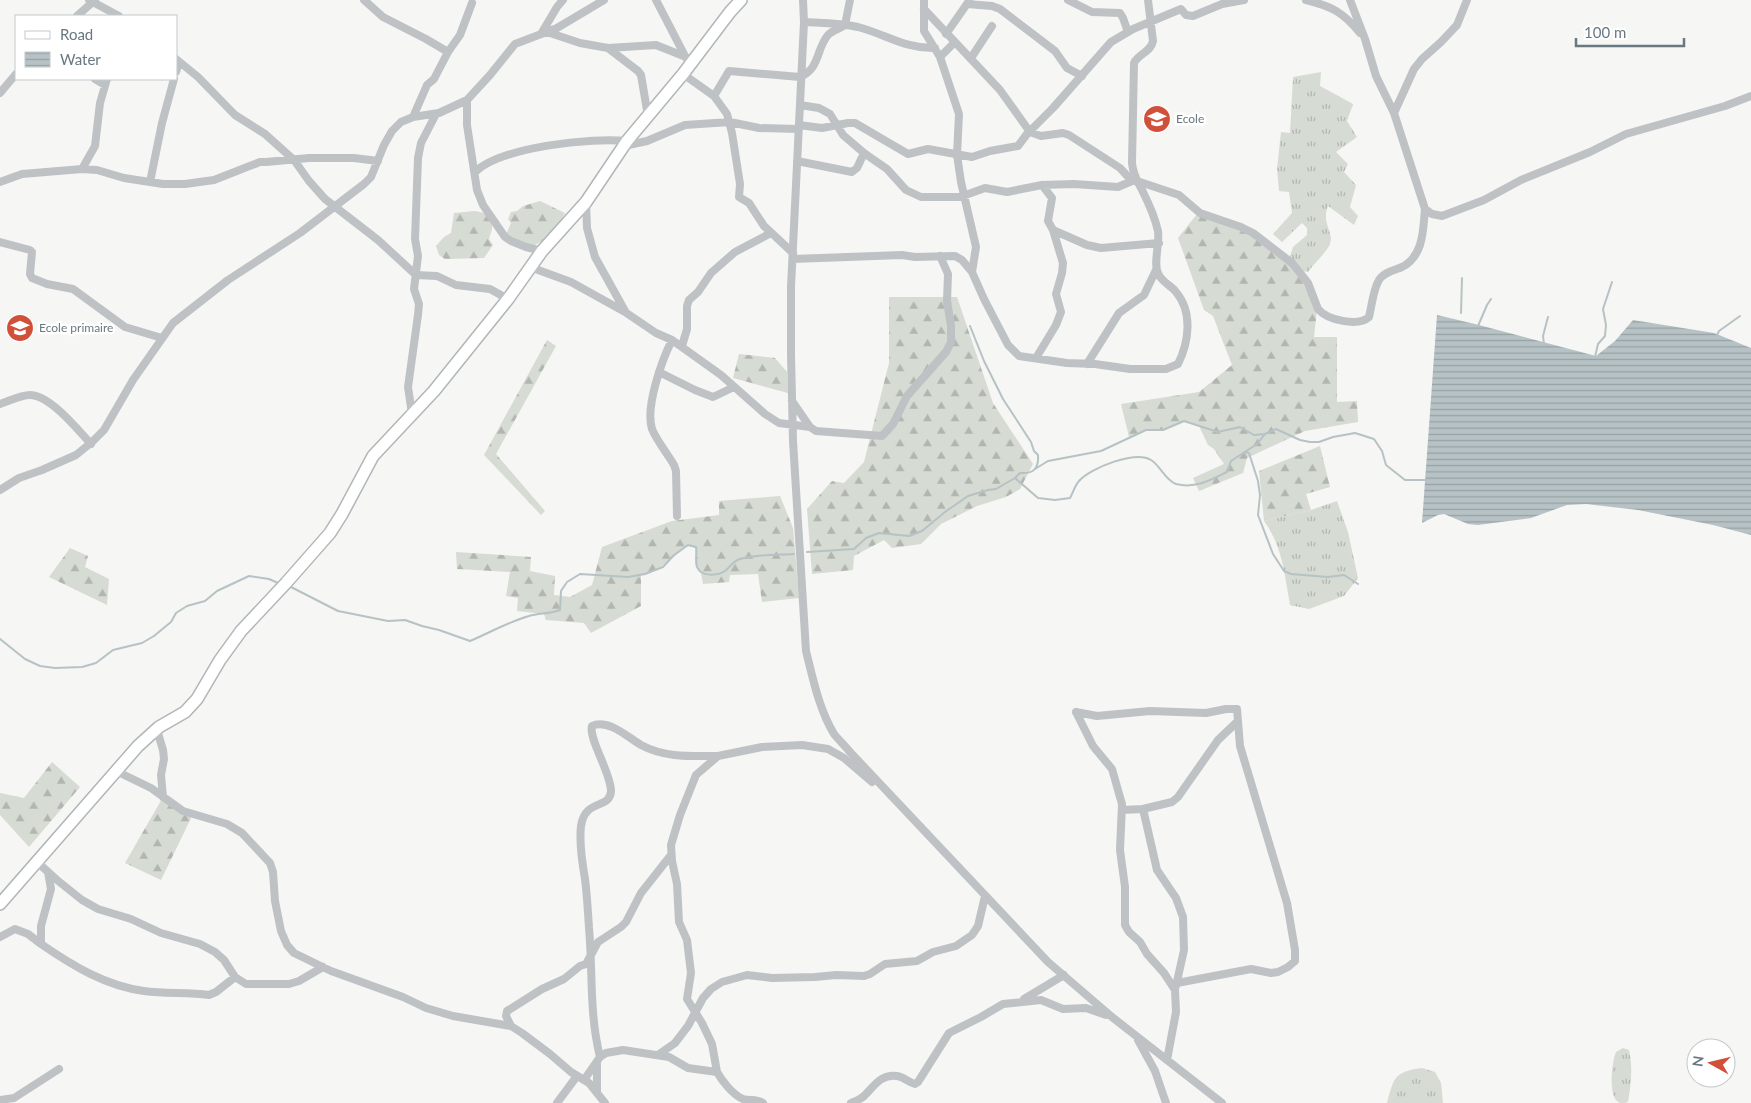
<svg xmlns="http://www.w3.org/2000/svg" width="1751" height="1103" viewBox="0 0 1751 1103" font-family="Lato,sans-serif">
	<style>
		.grass { fill: url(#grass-tufts) }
		.forest { fill: url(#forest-firs) }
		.water { fill: url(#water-rules) }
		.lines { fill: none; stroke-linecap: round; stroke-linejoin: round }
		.stream { stroke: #b6c2c5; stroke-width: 2 }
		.secondary-casing { stroke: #b1b6b9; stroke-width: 14 }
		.street { stroke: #bec2c5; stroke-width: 8 }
		.secondary { stroke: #fff; stroke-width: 11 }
		.labels { text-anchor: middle; stroke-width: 5; stroke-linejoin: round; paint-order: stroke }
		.poi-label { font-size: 12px; fill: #697881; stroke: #fff; text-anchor: start }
	</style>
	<defs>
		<pattern id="grass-tufts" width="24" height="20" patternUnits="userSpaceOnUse" patternTransform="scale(1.25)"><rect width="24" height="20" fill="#d6dbd3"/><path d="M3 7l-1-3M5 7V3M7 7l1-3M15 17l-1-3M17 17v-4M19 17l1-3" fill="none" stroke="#b2b6b1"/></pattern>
		<pattern id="forest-firs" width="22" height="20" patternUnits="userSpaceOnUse" patternTransform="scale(1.25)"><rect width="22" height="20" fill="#d6dbd3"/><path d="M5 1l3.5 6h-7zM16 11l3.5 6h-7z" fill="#b2b6b1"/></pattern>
		<pattern id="water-rules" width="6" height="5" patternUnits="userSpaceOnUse" patternTransform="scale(1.25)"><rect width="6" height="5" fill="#b6c2c5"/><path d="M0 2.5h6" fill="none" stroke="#98a2a5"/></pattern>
	</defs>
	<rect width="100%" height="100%" fill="#f6f6f4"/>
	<path class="grass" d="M1321 72 1320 86 1353 104 1347 121 1357 137 1336 152 1348 164 1344 172 1356 185 1350 207 1358 216 1354 225 1328 206C1321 224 1334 231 1330 244 1328 250 1313 265 1308 272L1295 270 1288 262 1293 247 1307 235V228L1302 223 1282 242 1273 234 1292 213 1289 192 1279 191 1277 169 1281 132 1290 133 1293 77Z
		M1337 501 1348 532 1358 578 1344 596 1309 609 1290 605C1285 576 1282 545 1264 521L1311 510Z
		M1623 1048 1629 1050C1633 1067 1631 1085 1628 1102 1626 1103 1622 1103 1620 1103 1607 1099 1612 1061 1616 1052Z
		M1422 1068 1435 1072 1441 1083 1443 1103H1387C1394 1077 1394 1072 1422 1068Z"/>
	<path class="forest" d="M540 201 565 213C562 221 557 226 551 232 533 252 528 247 505 237L511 223 508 219 511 212 517 211 523 206Z
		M475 211 484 213 492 220V229L489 239 493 245 484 258 445 259 439 255 436 246 444 237 451 233 454 213Z
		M1197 214 1233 227 1255 237 1280 256 1303 278 1317 310 1314 337H1337V402L1357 401 1358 422 1305 431 1247 458 1243 473 1199 491 1193 478 1224 464 1214 449 1208 445 1199 426 1184 422 1163 430H1146L1129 437 1121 404 1199 392 1232 365 1213 316 1204 310 1178 238Z
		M889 297H957L993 403 1033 464 1020 489 1006 497 977 506 941 524 921 544 892 548 884 540 854 556 853 570 812 574 807 509 832 481 844 483 864 462 889 363Z
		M547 340 556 346 496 454 545 511 541 515 484 455Z
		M739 354 775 358 787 372 788 393 733 378Z
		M1320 446 1330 487 1306 494 1311 510 1264 521 1259 471Z
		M780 496 793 528 799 598 762 602 758 574 730 575 729 582 703 584 701 573 697 567 696 548 688 546C672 557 661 571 641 575V606L591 633 584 623 546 620 544 614 517 611 518 598 506 596 510 572 457 569 456 552 531 557 530 571 555 576 554 595 570 597 592 585 602 547 672 521 719 515V501Z
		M70 548 88 556 85 567 109 579 107 605 49 577Z
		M52 762 80 787 29 847 0 815V793L24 798Z
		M163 797 193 814 161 880 125 863Z"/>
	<path class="water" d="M1437 315 1479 325 1596 356 1615 341 1633 320 1714 333 1751 348V535L1713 525 1638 510 1586 504 1567 505 1531 518 1478 525 1468 524 1444 514 1438 515 1422 523Z"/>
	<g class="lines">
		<path class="stream" d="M1461 313 1462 278
			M970 326 984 361 1003 399 1031 442 1034 451 1038 455C1039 469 1033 474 1020 473L1015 478
			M1478 326 1487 305 1491 299
			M1717 335 1719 331 1740 316
			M1544 344 1543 336 1548 317
			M1595 357 1598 344 1605 336 1606 325 1603 309 1612 282
			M1245 452 1249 453 1258 481 1260 495 1258 515 1273 554 1284 571 1291 574 1328 577 1344 575 1358 584
			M1035 469 1048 461 1101 451 1146 430H1163L1184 421 1218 432 1240 427 1254 435 1265 434
			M807 552 854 549 866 538 879 533 909 536 922 531 945 512 968 496 988 490 996 489 1015 478 1038 498 1055 500 1070 498C1073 493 1075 485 1079 481 1090 468 1136 450 1151 460 1160 465 1165 480 1176 484 1195 489 1211 480 1227 472L1231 461 1257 444 1265 434 1276 429 1300 440 1310 442H1319L1333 437 1355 433 1374 439 1382 451 1386 465 1405 480H1427
			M291 587 338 611 388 621 405 620 422 626 439 630 470 641C489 633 508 622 529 616 539 613 550 614 560 610L561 591 567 582 580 574 628 577 645 574 663 567 674 555 688 545 696 547C697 553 695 562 697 567 701 577 717 576 725 571 730 567 733 561 740 559 757 554 777 555 794 554
			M0 639 25 659 40 666 55 668 82 667 96 663 113 650 142 643 154 636 171 622 176 613 187 606 205 601 217 591 249 576 269 579 278 583"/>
		<g class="secondary-casing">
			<path id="secondary" d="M0 904 138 746 159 727 185 712 197 699 220 660 241 631 286 583 330 533 342 514 373 456 434 391 508 299 542 251 586 202 627 141 683 74 730 12 741 0"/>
		</g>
		<path class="street" d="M89 0 119 16
			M364 0 383 17 426 39 448 52 460 35 472 3
			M656 0 686 58
			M803 0 804 22 791 287V355L793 441 806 651C813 679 819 709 834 734 839 740 845 746 850 752L1048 962 1112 1017 1222 1103
			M924 0V31L940 57 959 114 957 155 961 182 976 247 972 272 984 299 1008 345 1019 356 1067 363 1095 364 1130 369H1166L1178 364C1189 342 1193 312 1176 292 1171 285 1161 282 1158 273 1153 263 1160 244 1158 231 1155 218 1149 204 1143 192 1138 182 1133 175 1132 163L1134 63C1138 54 1151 52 1153 41L1148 0
			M1068 0 1092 12 1120 13 1123 18 1128 32
			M1306 0C1331 6 1343 12 1360 33
			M1350 0 1365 39 1376 76 1394 113 1425 209 1432 214 1442 216 1484 200 1521 180 1590 152 1626 134 1725 106 1751 96
			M967 4 992 6 1000 9 1055 51 1067 68 1082 76
			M924 9 1000 90 1030 132 1041 136 1063 133 1069 135 1120 168 1132 181H1137L1179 195 1200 213 1241 227 1253 233 1292 263 1308 283 1318 309C1327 320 1358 327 1369 317 1372 305 1373 290 1379 280 1384 272 1395 270 1402 267 1424 256 1423 229 1425 209
			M77 16 95 0
			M804 22C822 23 840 23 858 27 885 34 905 49 935 48
			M547 32 580 43 608 48 656 45 686 57
			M541 34 557 7 563 0
			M946 34 969 1
			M608 48 638 71 641 75 648 116
			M940 57 955 42
			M971 58 992 26
			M176 59 198 77 235 115 265 134 294 160 309 181 325 199 378 240 416 275 437 276 456 285 490 289 508 299
			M176 72 179 62
			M683 74 714 96 727 114 732 133 740 184 739 197 749 203 764 226 793 253
			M95 79 105 85
			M0 93 16 74
			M714 96 729 71 800 77C820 69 816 49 828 35 833 30 840 29 845 25L850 0
			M467 100V125L477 190 483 205 505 237 511 241 526 247 542 251
			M800 105 819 108 830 114 843 135 864 153 887 169 906 190 921 197H960L985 188 1007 192 1042 185 1074 184 1118 187 1132 181
			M1394 113 1414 69 1422 59 1441 42 1457 25 1467 0
			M413 117 427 85 434 79 448 52
			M799 125 822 128 848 123H855L908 154 928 149 972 157 990 151 1018 146 1027 134 1053 108 1111 42 1133 29 1181 9 1186 15 1193 16 1222 4 1244 0
			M624 146 647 141 685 125 730 122 759 128 798 129
			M797 161 852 172 857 168 864 153
			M82 169 95 146 100 103 107 79
			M475 172C501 147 592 137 627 141
			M0 182 22 174 82 169 97 170 124 178 163 184H185L214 180 260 162H266L309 158H354L378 161
			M150 182 162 123 174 79
			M1042 185 1052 198 1048 221 1053 230 1087 245 1101 248 1159 243
			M586 202 587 228 595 257 625 311
			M0 242 30 250 32 252 30 274 32 278 47 284 73 289 125 327 162 338
			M793 259 902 255 915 257 955 256 962 260 972 272
			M530 267 571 282 625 312 656 333 672 340 721 375 765 414 779 423 810 427 816 431 882 436 893 424 907 396 946 352 951 342V326L947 301 948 274 940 256
			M672 340C662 360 645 407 652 429 657 441 667 453 674 465L676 471 677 516
			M682 346 687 329V306L689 300 698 292 711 273 735 252 771 233
			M1036 358 1056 325 1061 312 1056 294 1062 273 1063 263 1053 230
			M1087 364 1119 313 1144 295 1156 270
			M659 372 695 390 713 397 734 387
			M792 401 810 427
			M0 404C9 401 21 395 30 395 50 395 78 430 91 444
			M412 414 408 387 418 315 419 304 414 289 418 256 415 239 418 158 421 143 436 114
			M0 490 19 478 42 470 76 455 92 442 104 430 133 380 173 323 228 280 300 233 364 184 371 177 384 145 392 131 401 122 413 117 439 113 467 100 490 75 515 44 557 28 604 0
			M1076 712 1097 716 1150 711 1206 713 1226 709H1237L1240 746 1287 903 1295 950V961L1288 967 1278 972 1271 973 1251 969 1177 983
			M1076 712 1093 746 1112 769 1122 804 1120 850 1125 887V925L1129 932 1140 942 1147 954 1164 973 1175 990 1176 1012 1167 1060
			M157 730 163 750 164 759 161 775 163 797
			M116 771 151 788 183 811 227 824 242 833 270 863 273 872 275 901 281 931 287 945 294 953 331 971 403 997 426 1008 453 1016 511 1026 522 1033 550 1054 571 1072 589 1083 605 1103
			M1122 810 1143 809
			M37 862 57 880 82 900 98 909 131 919 161 933 200 944 215 952 224 960 235 977 246 984H289L299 981 323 967
			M48 872 51 889 41 926V944C73 966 106 986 144 991 166 994 188 992 209 995L216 992 235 977
			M0 937 15 929 28 934 41 944
			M1176 986 1184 950 1183 917 1176 898 1157 870 1143 809 1172 802 1178 797 1218 740 1238 721
			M1024 999 1064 975
			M511 1026 506 1016 507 1011 542 989 564 979 580 966 586 964 598 942 621 927 626 922 641 893 671 855
			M1138 1040 1155 1071 1166 1103
			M658 1055 675 1043 688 1026 703 998 711 989 722 982 747 975 772 978 815 977 836 975 864 976 870 974 885 964 917 961 933 952 956 946 972 935 978 926 985 896
			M600 1057C589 1012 593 973 589 928 588 912 587 895 585 879 582 862 579 843 581 826 585 798 610 810 611 791 611 773 588 738 592 726 608 718 629 738 641 745 665 758 692 756 718 756
			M597 1064V1093
			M717 1072 712 1044 702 1023 687 999 691 973 687 940 679 922 677 884 672 861 671 845 680 815 696 775 718 756 762 747 802 745 828 749 844 758 872 782
			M584 1080 600 1057 606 1053 623 1050 669 1057 688 1068 717 1072C722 1081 733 1095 743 1099 750 1101 757 1099 763 1103
			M0 1100 14 1098 59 1069
			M557 1103 577 1076
			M851 1103C856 1101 862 1099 865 1095 875 1085 881 1074 897 1076 904 1077 908 1082 915 1084L918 1082 949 1033 981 1017 1003 1004 1041 1000 1063 1009 1086 1008 1106 1015"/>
		<use href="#secondary" class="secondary"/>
	</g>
	<defs>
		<g id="school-disc" transform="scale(1.4375)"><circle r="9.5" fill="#d0503a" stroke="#fff"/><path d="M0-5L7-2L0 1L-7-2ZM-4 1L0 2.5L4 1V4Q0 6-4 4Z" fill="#fff"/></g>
	</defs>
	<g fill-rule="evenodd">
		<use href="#school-disc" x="1157" y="119"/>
		<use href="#school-disc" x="20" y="328"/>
	</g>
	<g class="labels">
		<g class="poi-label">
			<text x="1176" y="123">Ecole</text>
			<text x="39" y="332">Ecole primaire</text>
		</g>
	</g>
	<rect x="15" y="15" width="162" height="65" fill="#ffffff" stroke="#c3c9cd"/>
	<rect x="25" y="31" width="25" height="8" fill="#ffffff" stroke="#c3c9cd"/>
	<text x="60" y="40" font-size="15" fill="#697881">Road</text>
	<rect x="25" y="52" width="25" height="15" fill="url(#water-rules)" stroke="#c3c9cd"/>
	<text x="60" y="65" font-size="15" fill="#697881">Water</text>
	<g transform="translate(1711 1063) rotate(278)"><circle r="24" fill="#ffffff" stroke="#c3c9cd"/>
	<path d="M0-4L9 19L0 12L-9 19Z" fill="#d0503a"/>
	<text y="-8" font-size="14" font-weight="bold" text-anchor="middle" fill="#697881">N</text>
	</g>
	<path d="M1576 38v8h108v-8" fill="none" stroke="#697881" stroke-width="2.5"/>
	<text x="1584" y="38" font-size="15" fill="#697881" stroke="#ffffff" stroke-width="4" paint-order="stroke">100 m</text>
</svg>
